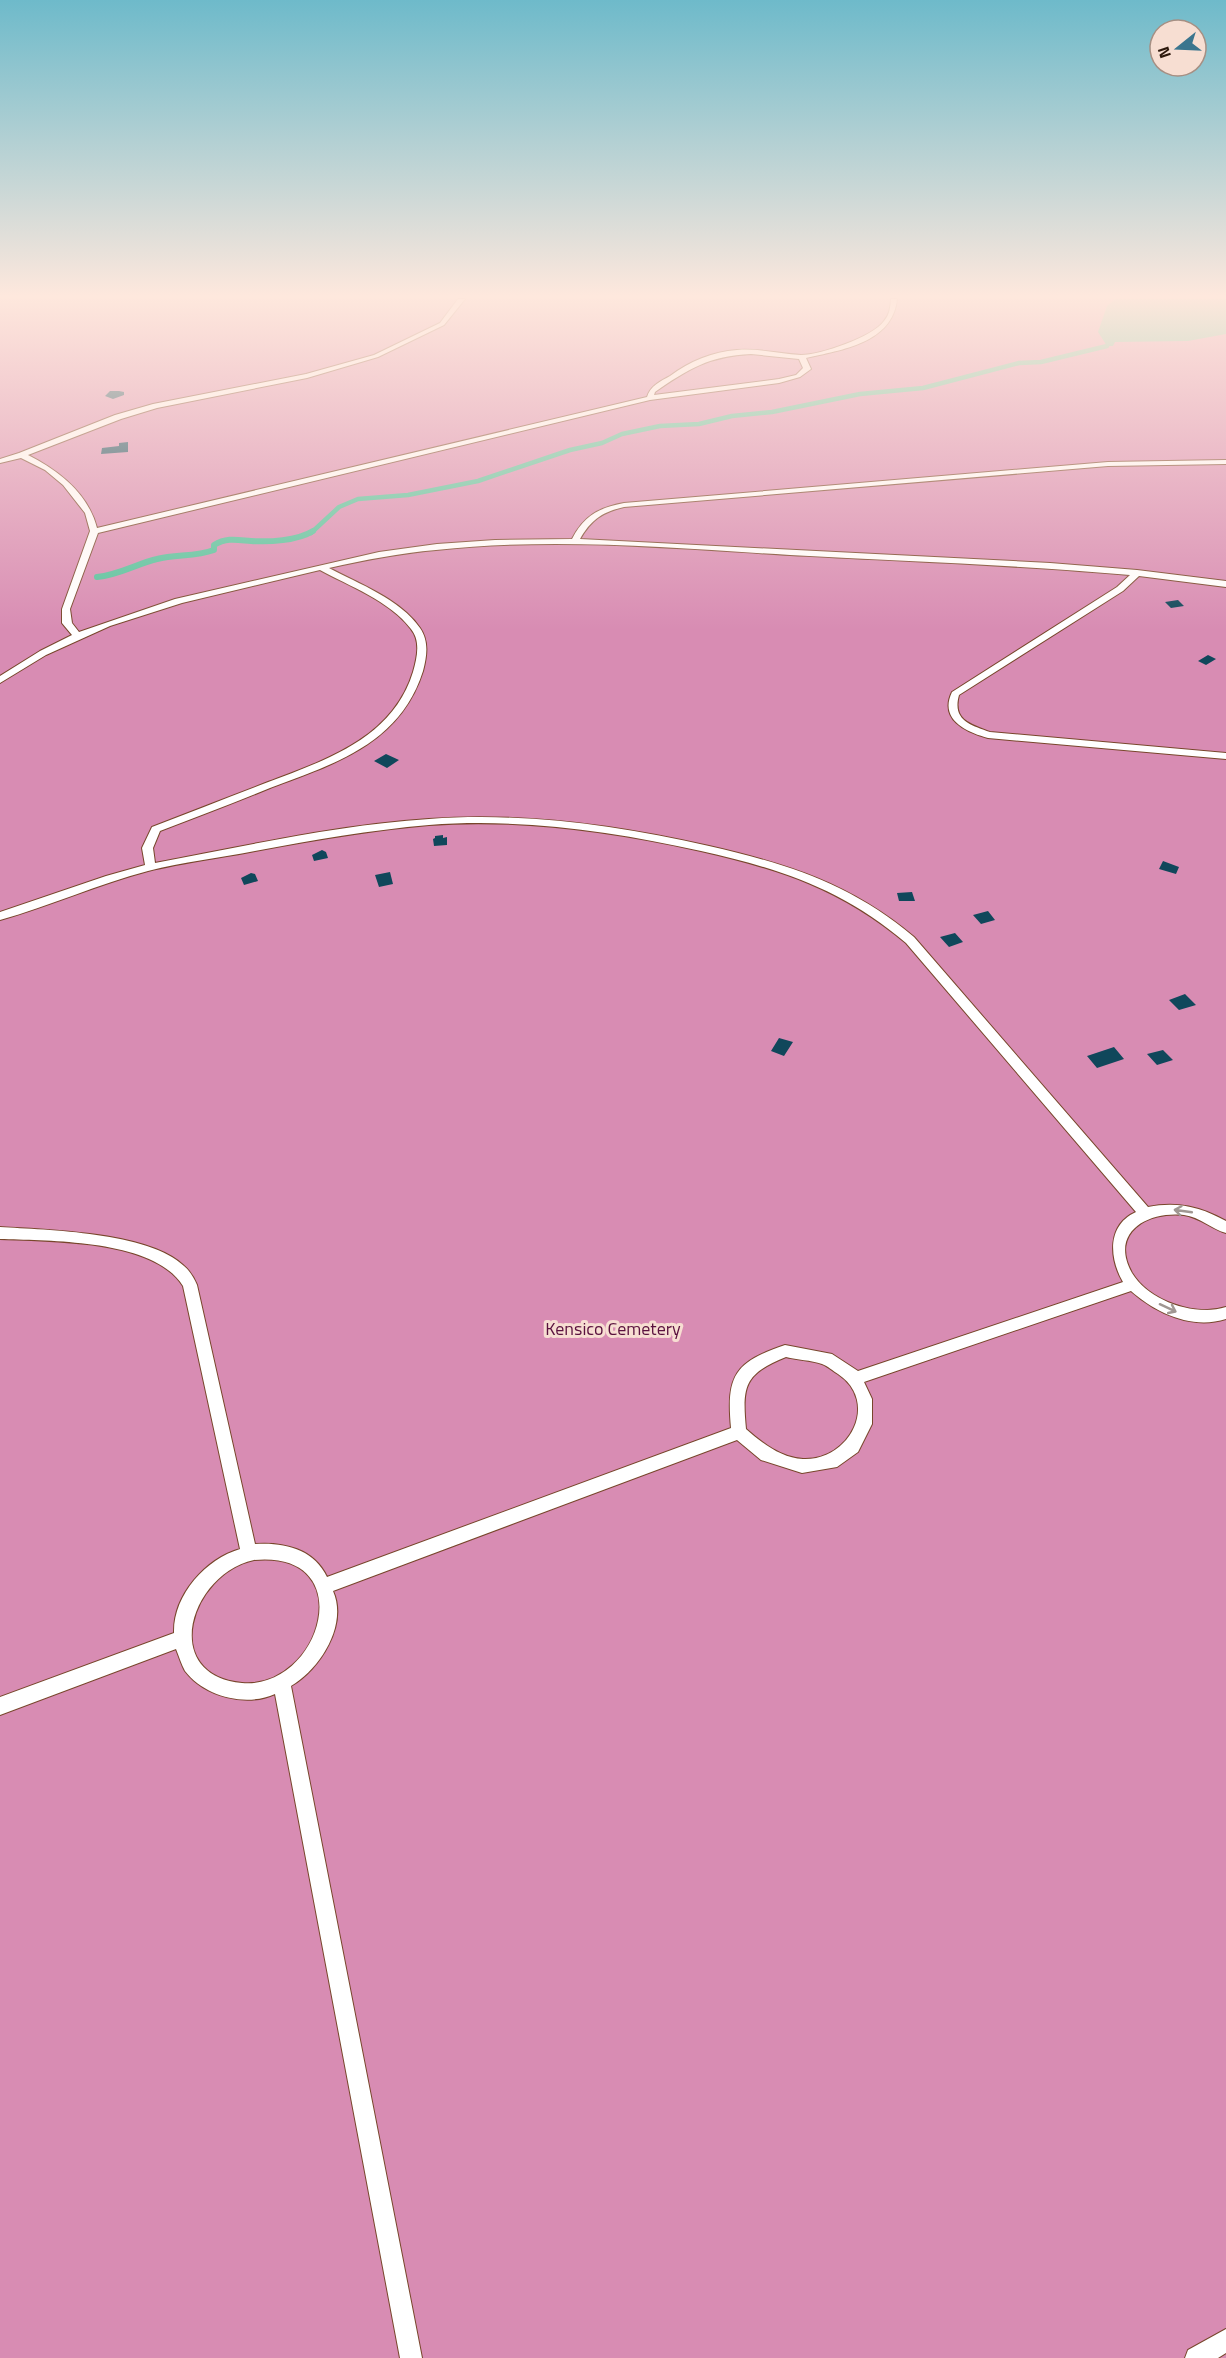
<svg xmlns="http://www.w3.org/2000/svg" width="1226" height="2358" viewBox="0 0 1226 2358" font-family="'Titillium Web',sans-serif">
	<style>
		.green { fill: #d88cb3 }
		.water { fill: #57c29d }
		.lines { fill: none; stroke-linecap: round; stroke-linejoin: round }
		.stream-far1 { stroke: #57c29d; stroke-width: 4.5 }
		.stream { stroke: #57c29d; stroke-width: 6 }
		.building { fill: #10475b }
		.service-casing { stroke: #78462b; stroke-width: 2 }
		.service { fill: #fff; fill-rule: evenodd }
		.oneway { stroke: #a09792 }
		.labels { text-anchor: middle; stroke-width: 6; stroke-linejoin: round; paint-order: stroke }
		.park-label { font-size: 18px; fill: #5a113e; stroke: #f7ded2 }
	</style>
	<rect width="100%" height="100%" fill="#fccbb3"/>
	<path class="green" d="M0 299H1226V2358H0Z"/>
	<path class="water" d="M1115 299H1226V334L1188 341 1115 342 1113 346H1107L1098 332 1107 306Z"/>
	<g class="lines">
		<path class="stream-far1" d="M311 533 339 507 358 499 408 495 478 481 570 450 602 443 622 434 660 426 699 424 732 416 772 412 860 394 923 388 1019 363 1041 362 1107 346"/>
		<path class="stream" d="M97 577C119 575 136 564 157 559 176 554 195 557 214 550V545C227 537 238 540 251 541 269 542 297 541 313 531"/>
	</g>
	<path class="building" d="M119 391 124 392V395L113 399 105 396 110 391Z
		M128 442V452L101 454 102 448 119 446V443Z
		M1178 600 1184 606 1171 608 1165 602Z
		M1208 655 1216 659 1206 665 1198 661Z
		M386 754 399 760 387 768 374 761Z
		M443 835V838L447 837V845L434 846 433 839 435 838V836Z
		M322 850 326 852 328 858 314 861 312 855Z
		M1163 861 1179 867 1176 874 1159 869Z
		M390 872 393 884 379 887 375 875Z
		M251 873 255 874 258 881 244 885 241 878Z
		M912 892 915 901H899L897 893Z
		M988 911 995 920 981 924 973 915Z
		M955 933 963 942 949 947 940 937Z
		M1185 994 1196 1005 1179 1010 1169 1000Z
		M779 1038 793 1042 784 1056 771 1051Z
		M1114 1047 1124 1059 1097 1068 1087 1056Z
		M1163 1050 1173 1060 1157 1065 1147 1054Z"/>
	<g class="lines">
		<g class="service-casing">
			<path id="service" d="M458 299H465L444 325 378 357 307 378 157 408 121 419 28 455C59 471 88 493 97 528L647 397C650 386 661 381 670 376 690 361 712 352 737 350 759 348 779 354 801 355 820 355 873 337 884 321 890 314 890 308 891 299H897C893 343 841 350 806 358L811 369 800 377 779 383 650 400 98 533 70 609 72 623 79 632 175 599 379 552 437 544 495 540 572 539C584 516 598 508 624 503L1108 462 1226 460V464L1108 466 624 507C602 512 591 520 580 539L1050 563 1137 570 1226 581V587L1139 576 1123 591 959 695C952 720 970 725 990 732L1226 753V759L988 738C965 732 939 719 952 692L1117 587 1130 575C1017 565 903 561 790 555 672 548 554 537 436 550 400 553 365 560 329 568 359 584 400 599 420 628 429 641 427 656 423 671 400 744 334 764 270 788 234 803 197 817 160 831L153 848 155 863C246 846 337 825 429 819 523 812 617 825 709 846 788 864 851 884 914 937L1148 1207C1177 1201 1201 1207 1226 1221V1233C1211 1229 1200 1217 1184 1215 1148 1211 1109 1232 1132 1273 1149 1301 1195 1317 1226 1307V1319C1192 1330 1156 1313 1131 1291L864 1382 872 1399V1424L858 1452 837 1467 802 1473 761 1460 737 1440 333 1591C348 1625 320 1669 291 1686L422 2358H400L275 1694C246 1707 205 1697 185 1671 181 1664 179 1656 176 1649L0 1715V1697L174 1633C173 1595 206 1559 240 1549L183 1286C154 1239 50 1241 0 1239V1227C47 1230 149 1232 184 1266 190 1271 194 1278 197 1285L255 1544C284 1542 314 1549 327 1577L731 1428C726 1375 735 1362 785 1345L832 1354 858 1371 1123 1282C1109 1258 1107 1225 1136 1212L906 943C842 889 781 869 701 851 612 831 520 818 429 825 371 830 313 840 255 851 220 858 183 862 148 871 98 884 50 906 0 920V912L106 876 145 865 142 848 152 827C189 813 226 798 263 784 323 761 392 740 413 672 417 658 421 641 411 629 390 601 349 586 320 570L182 603 110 626 46 655 0 683V676L40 651 72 635 62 623V609L90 531 85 513 63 485 45 470 21 458 0 463V459L19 453 115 415 153 404 306 374 374 355 440 323ZM751 354 799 359 803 368 796 375 779 379 654 395 655 392C688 369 709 356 751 354ZM786 1357C797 1360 811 1360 822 1364 828 1366 833 1371 838 1374 880 1402 850 1461 803 1459 781 1458 762 1443 746 1429 742 1386 744 1374 786 1357ZM254 1560C362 1550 321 1690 242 1683 159 1675 190 1574 254 1560Z
				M1226 2329V2353L1218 2358H1185L1188 2350Z"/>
		</g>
		<use href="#service" class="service"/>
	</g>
	<defs><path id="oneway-shaft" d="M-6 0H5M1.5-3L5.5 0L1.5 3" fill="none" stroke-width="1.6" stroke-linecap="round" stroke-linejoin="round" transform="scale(1.5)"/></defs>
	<g class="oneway">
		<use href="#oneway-shaft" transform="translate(1183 1211) rotate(-172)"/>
		<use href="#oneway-shaft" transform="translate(1168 1308) rotate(25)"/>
	</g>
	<linearGradient id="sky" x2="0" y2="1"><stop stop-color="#6ebaca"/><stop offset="0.47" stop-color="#fee8dd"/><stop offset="1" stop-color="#fee8dd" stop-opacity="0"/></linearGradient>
	<rect width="1226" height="630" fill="url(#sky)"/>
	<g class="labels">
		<g class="park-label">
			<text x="613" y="1335">Kensico Cemetery</text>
		</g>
	</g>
	<g transform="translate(1178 48) rotate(252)"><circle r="28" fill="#f7ded2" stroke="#a68f83" stroke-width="1.5"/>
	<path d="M0-4.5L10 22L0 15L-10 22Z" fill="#3b758e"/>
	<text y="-9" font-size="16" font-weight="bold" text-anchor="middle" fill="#2d180c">N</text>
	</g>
</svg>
